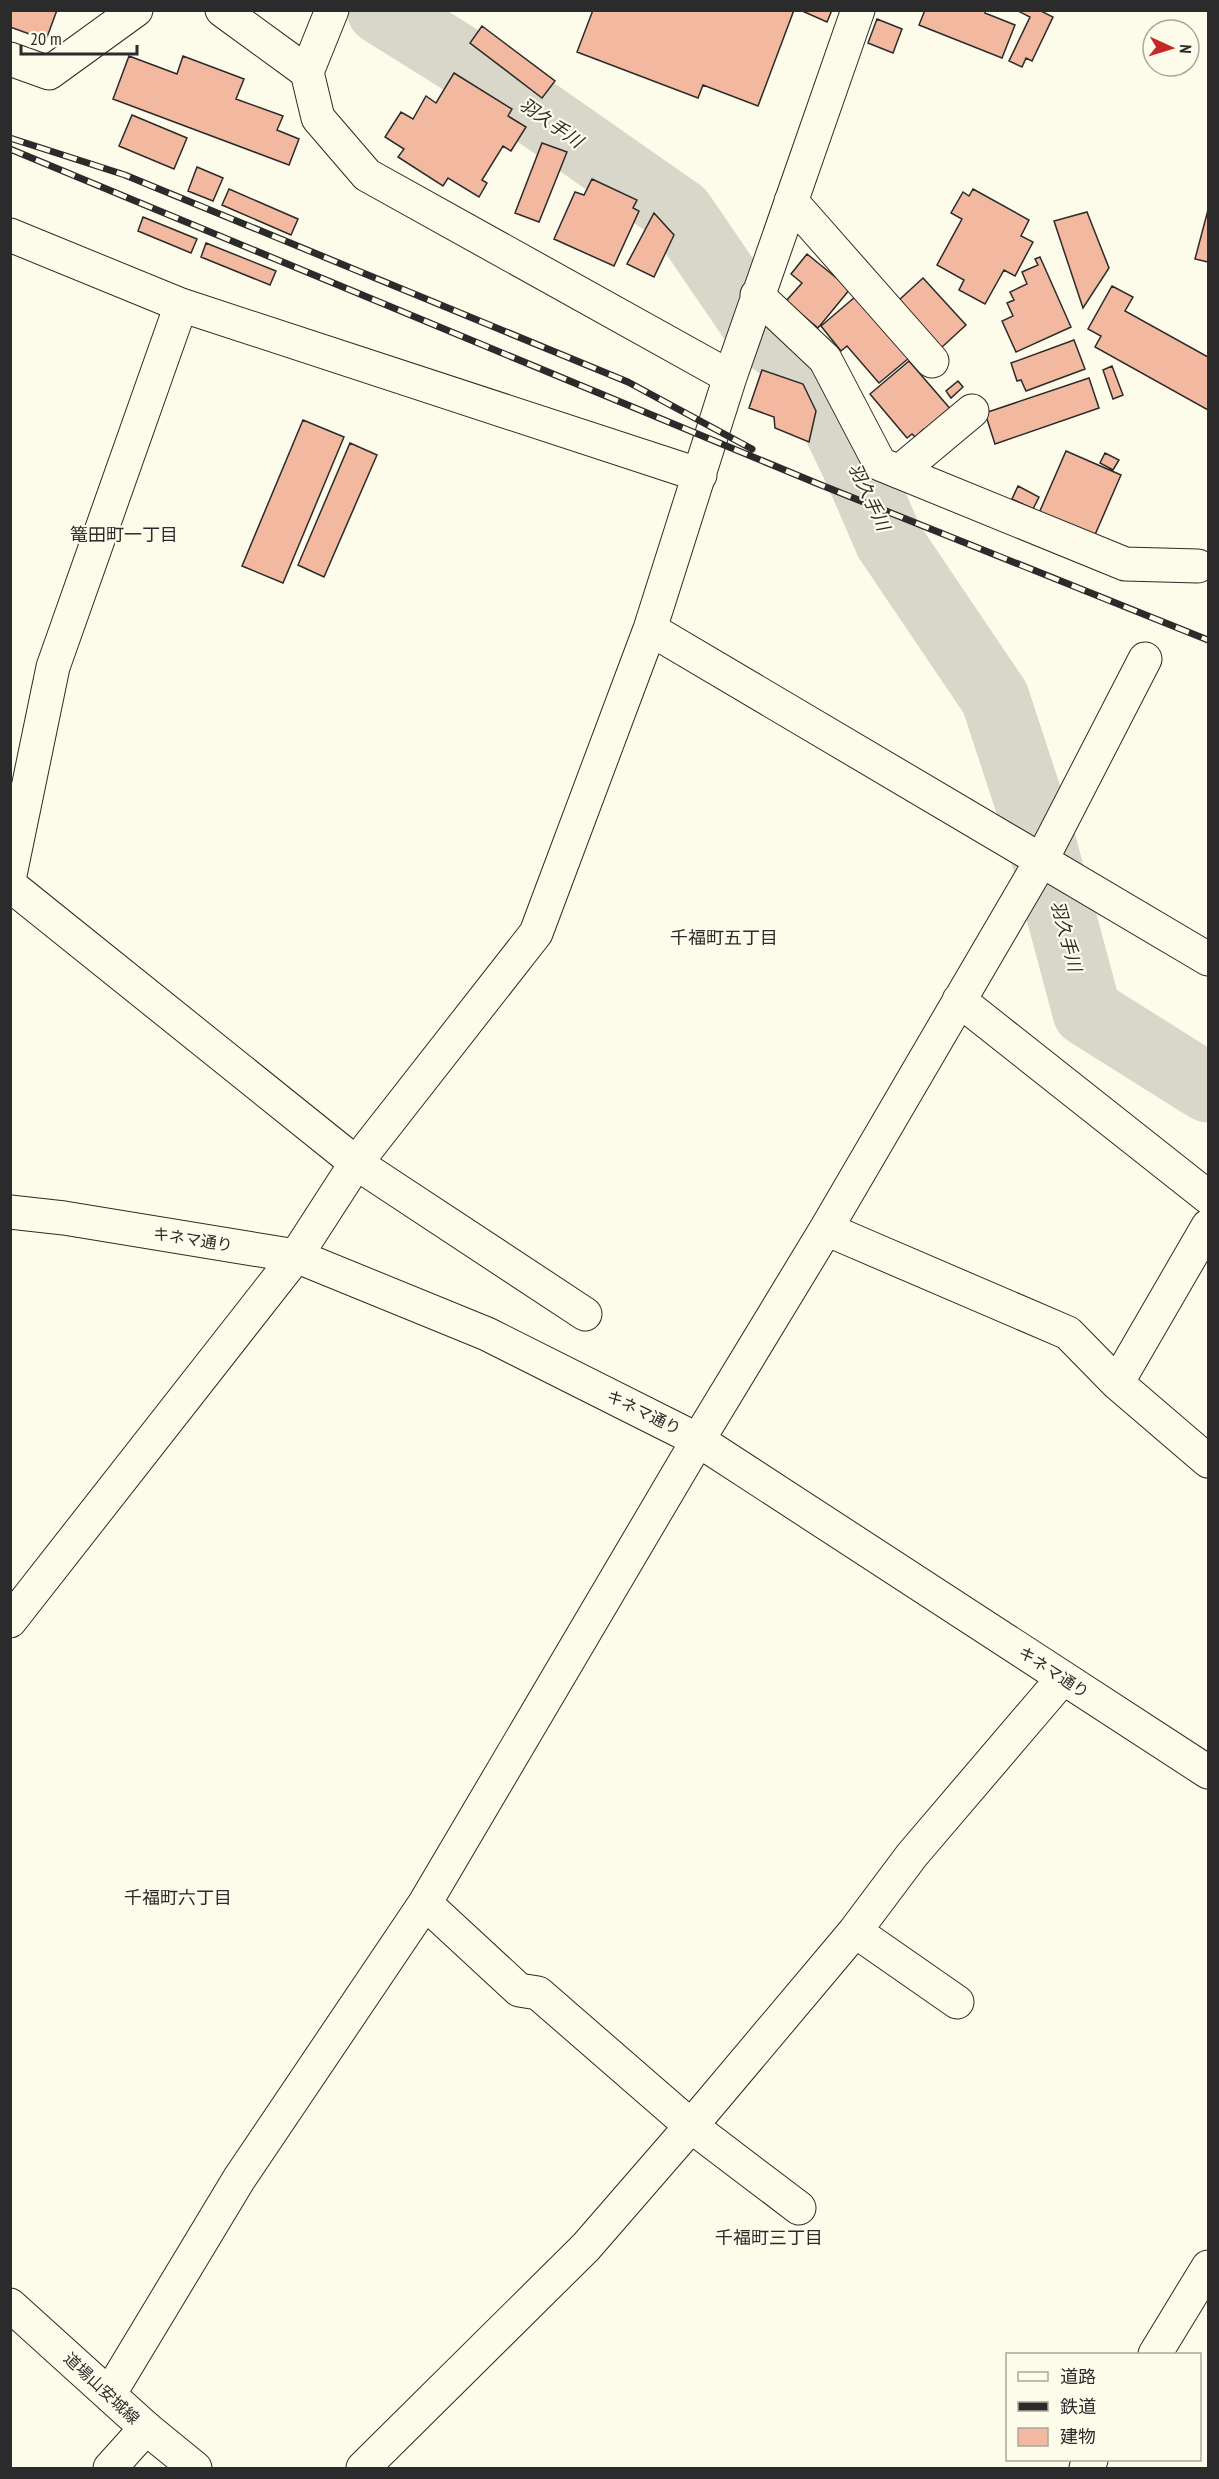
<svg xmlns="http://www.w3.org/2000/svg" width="1219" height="2479" viewBox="0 0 1219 2479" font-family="'PT Sans Narrow','Noto Sans JP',sans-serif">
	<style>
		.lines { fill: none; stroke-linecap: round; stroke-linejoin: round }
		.river { stroke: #d8d7c9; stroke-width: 69 }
		.building { fill: #f2b8a0; stroke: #2b2b2b; stroke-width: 1.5 }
		.minor-casing { stroke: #2b2b2b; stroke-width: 35 }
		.major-casing { stroke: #2b2b2b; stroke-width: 35 }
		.minor { stroke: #fdfbea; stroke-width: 33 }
		.major { stroke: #fdfbea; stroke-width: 33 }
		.rail-casing { stroke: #2b2b2b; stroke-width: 7 }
		.rail { stroke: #fdfbea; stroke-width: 4.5; stroke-dasharray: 14; stroke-linecap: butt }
		.labels { text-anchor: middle; stroke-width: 4.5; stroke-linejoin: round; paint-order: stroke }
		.street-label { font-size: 16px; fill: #2b2b2b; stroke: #fdfbea }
		.water-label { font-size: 18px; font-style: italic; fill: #2b2b2b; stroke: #fdfbea }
		.neighbourhood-label { font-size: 18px; fill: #2b2b2b; stroke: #fdfbea }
	</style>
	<rect width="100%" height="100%" fill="#fdfbea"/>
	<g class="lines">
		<path class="river" d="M381 10 461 60 680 213 762 333 808 365 860 474 889 541 995 698 1038 829 1087 1012 1208 1088"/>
	</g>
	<path class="building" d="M10 10H57L46 40 10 27Z
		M593 10H794L758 106 703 85 698 98 577 52Z
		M800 10H832L827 22Z
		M925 10H986L985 13 1015 25 1002 58 919 25Z
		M1016 10H1039L1053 17 1032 61 1026 58 1022 67 1009 61 1030 17Z
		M877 19 902 29 893 53 868 43Z
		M482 26 555 81 542 98 470 43Z
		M129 56 177 74 183 56 244 79 236 99 283 116 277 130 299 139 289 165 113 99Z
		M454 73 512 109 508 116 526 127 511 151 503 146 482 180 487 183 479 197 448 178 443 186 398 157 404 149 385 137 401 112 413 119 426 96 436 103Z
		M132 115 187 138 174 169 119 146Z
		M542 143 567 152 539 222 515 213Z
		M197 167 223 178 213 201 188 191Z
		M592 179 637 200 633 208 639 211 614 266 554 239 575 192 584 195Z
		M229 189 298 219 291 235 222 205Z
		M973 189 1029 220 1021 236 1033 242 1015 276 1004 270 985 304 959 290 964 280 937 265 962 219 951 213 963 192 969 196Z
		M1208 210V262L1195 259Z
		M1087 212 1109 268 1083 308 1054 221Z
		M654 213 674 235 654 277 627 264Z
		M143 217 197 239 191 253 138 231Z
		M206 243 276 271 270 285 201 257Z
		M807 254 850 289 818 328 786 301 802 283 791 274Z
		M1040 257 1071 327 1016 352 1002 321 1013 316 1007 303 1014 300 1010 292 1027 284 1022 272 1038 265 1035 259Z
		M923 278 966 325 941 348 898 301Z
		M1112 286 1133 297 1125 311 1208 357V410L1095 347 1101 336 1088 329Z
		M855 297 909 358 879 383 847 346 841 351 821 326Z
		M1074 340 1085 369 1026 391 1021 380 1017 381 1011 363Z
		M909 361 953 412 928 433 924 429 915 437 912 434 907 438 870 394Z
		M1112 366 1123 395 1113 399 1103 370Z
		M762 370 803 384 816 411 809 442 775 428 774 417 749 408Z
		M1089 378 1099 408 995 444 985 413Z
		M958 381 963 387 951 398 946 391Z
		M303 420 344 437 283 583 242 566Z
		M350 443 377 455 324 577 298 565Z
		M1066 451 1121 475 1094 537 1039 513Z
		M1105 453 1119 460 1113 470 1100 463Z
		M1018 486 1039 497 1033 509 1012 499Z"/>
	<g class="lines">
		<g class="minor-casing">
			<path id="minor" d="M222 10 307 72
				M332 10 307 72 318 118 367 175 730 377
				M10 59 49 73 136 10
				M791 201 932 361
				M10 235 181 305 700 475
				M757 295 825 359 880 464 1125 564 1198 566
				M899 472 972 411
				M650 629 1208 959
				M10 875 53 667 181 305
				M10 885 356 1163 585 1314
				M959 1000 1208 1197
				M10 1212 64 1218 296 1256 487 1334 698 1440 1208 1772
				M826 1229 1068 1333 1117 1383 1208 1461
				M1117 1383 1208 1226
				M10 1621 296 1256 356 1163 536 933 650 629 730 377 858 10
				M425 1903 519 1990 538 1993 691 2126 799 2208
				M855 1931 957 2002
				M1155 2354 1208 2267
				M110 2393 239 2179 425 1903 698 1440 826 1229 1041 861 1145 659
				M110 2468 146 2428
				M363 2468 586 2247 691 2126 855 1931 912 1855 1063 1678
				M1086 2468 1091 2460"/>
		</g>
		<g class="major-casing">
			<path id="major" d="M10 2305 146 2428 195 2468"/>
		</g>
		<use href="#minor" class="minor"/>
		<use href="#major" class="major"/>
		<g class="rail-casing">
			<path id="rail" d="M10 138 125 175 628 382 752 449
				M10 149 816 483 1208 640"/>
		</g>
		<use href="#rail" class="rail"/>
	</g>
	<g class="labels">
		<g class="street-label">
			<text transform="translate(193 1239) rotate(9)" y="6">キネマ通り</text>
			<text transform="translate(644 1412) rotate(26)" y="6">キネマ通り</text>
			<text transform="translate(1054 1672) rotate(33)" y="6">キネマ通り</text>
			<text transform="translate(102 2388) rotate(43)" y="6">道場山安城線</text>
		</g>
		<g class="water-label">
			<text transform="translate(551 123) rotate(35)" y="6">羽久手川</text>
			<text transform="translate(869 497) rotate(65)" y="6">羽久手川</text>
			<text transform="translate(1066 936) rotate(75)" y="6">羽久手川</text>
		</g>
		<g class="neighbourhood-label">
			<text x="124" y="541">篭田町一丁目</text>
			<text x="724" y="944">千福町五丁目</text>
			<text x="178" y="1904">千福町六丁目</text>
			<text x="769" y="2244">千福町三丁目</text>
		</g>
	</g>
	<rect width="1219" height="2479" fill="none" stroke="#2b2b2b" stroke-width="24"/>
	<rect x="1006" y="2353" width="195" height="108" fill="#fdfbea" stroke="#a9a89e" stroke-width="1.5"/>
	<rect x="1018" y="2372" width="30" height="9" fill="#fdfbea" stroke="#a9a89e" stroke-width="1.5"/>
	<text x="1060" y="2383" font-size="18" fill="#2b2b2b">道路</text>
	<rect x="1018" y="2402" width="30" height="9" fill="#2b2b2b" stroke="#a9a89e" stroke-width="1.5"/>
	<text x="1060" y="2413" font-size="18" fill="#2b2b2b">鉄道</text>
	<rect x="1018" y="2428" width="30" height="18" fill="#f2b8a0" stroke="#a9a89e" stroke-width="1.5"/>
	<text x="1060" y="2443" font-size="18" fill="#2b2b2b">建物</text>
	<g transform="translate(1171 48) rotate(94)"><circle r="28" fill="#fdfbea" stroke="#a9a89e" stroke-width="1.5"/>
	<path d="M0-4.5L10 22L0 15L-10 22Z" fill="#c62828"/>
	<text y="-9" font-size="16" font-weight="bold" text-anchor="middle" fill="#2b2b2b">N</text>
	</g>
	<path d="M21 45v9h116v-9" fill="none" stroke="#2b2b2b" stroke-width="3"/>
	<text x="30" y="45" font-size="18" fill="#2b2b2b" stroke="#fdfbea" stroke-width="4.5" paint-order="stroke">20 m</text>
</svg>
